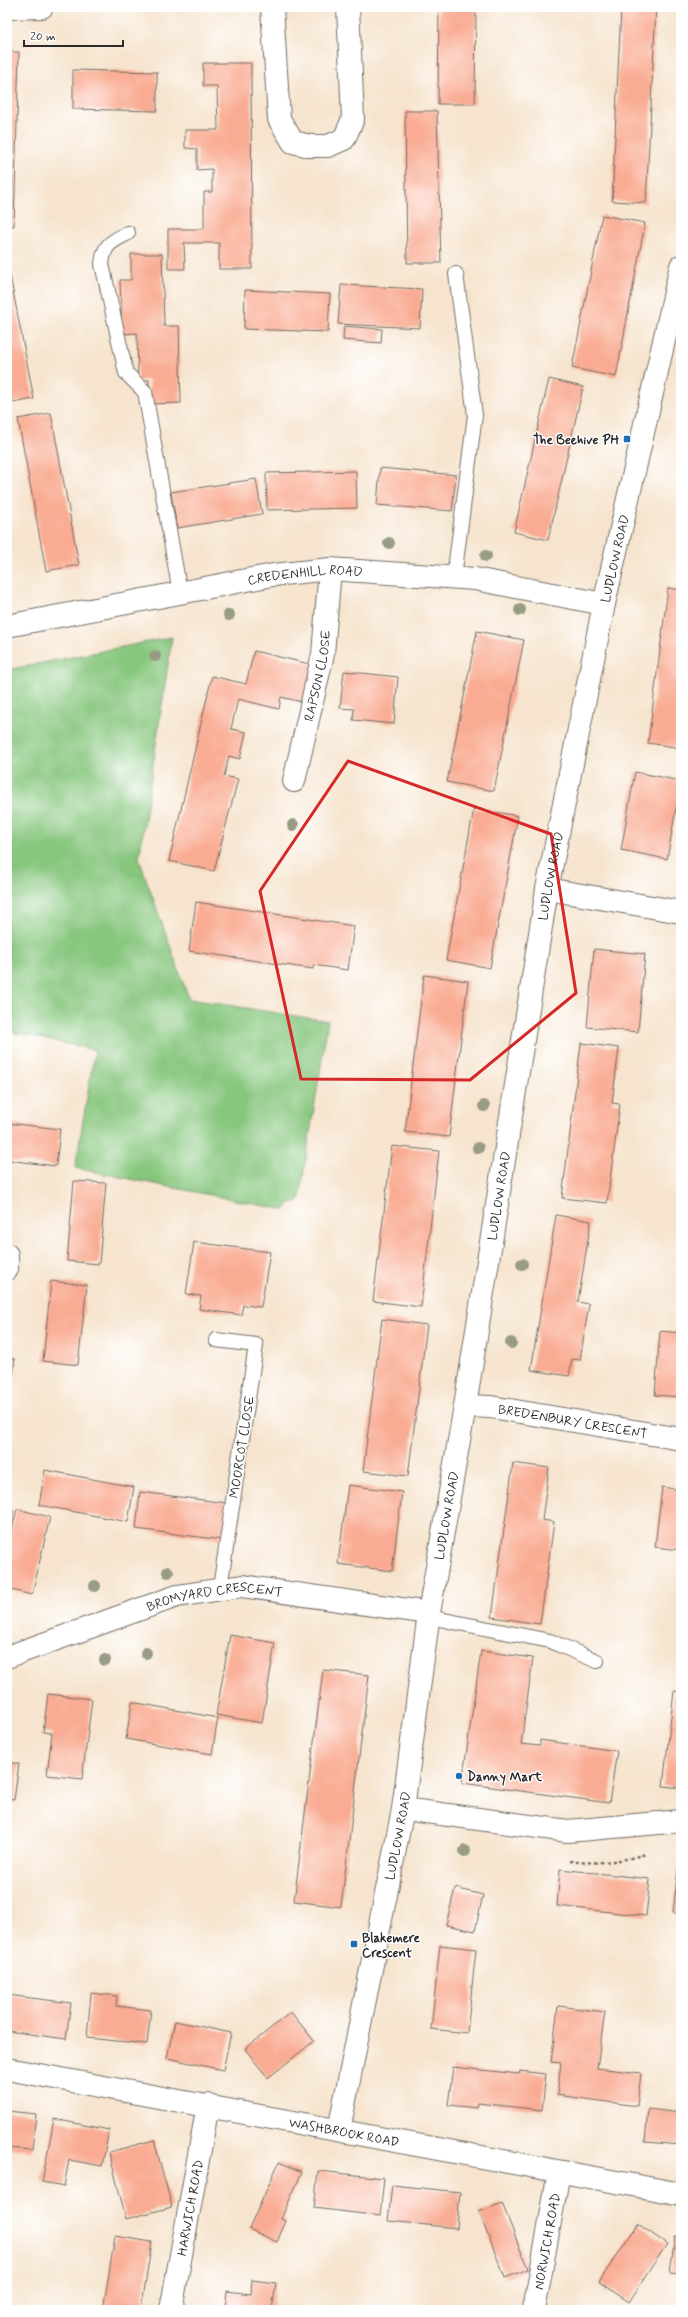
<svg xmlns="http://www.w3.org/2000/svg" width="688" height="2317" viewBox="0 0 688 2317" font-family="Mynerve,sans-serif">
	<style>
		.green { fill: #86c67d; stroke: #587854 }
		.building { fill: #f9ac93 }
		.lines { fill: none; stroke-linecap: round; stroke-linejoin: round }
		.service-casing { stroke: #726c64; stroke-width: 16 }
		.minor-casing { stroke: #726c64; stroke-width: 24 }
		.path { stroke: #726c64; stroke-width: 2.5; stroke-dasharray: 3 3; stroke-linecap: butt }
		.service { stroke: #fff; stroke-width: 14 }
		.minor { stroke: #fff; stroke-width: 22 }
		.tree { fill: #989c84 }
		.marked { fill: none; stroke: #d62828; stroke-width: 3; stroke-linejoin: round }
		.poi-dot { fill: #1f6fb2; stroke: #fff; stroke-width: 1.5 }
		.labels { text-anchor: middle; stroke-width: 3; stroke-linejoin: round; paint-order: stroke }
		.poi-label { font-size: 13px; font-weight: bold; fill: #2b2b2b; stroke: #fff; text-anchor: start }
		.street-label { font-size: 13px; fill: #2b2b2b; stroke: #fff }
	</style>
	<rect width="100%" height="100%" fill="#fff"/>
	<filter id="ink" filterUnits="userSpaceOnUse"><feTurbulence type="fractalNoise" baseFrequency=".025" numOctaves="2"/><feDisplacementMap in="SourceGraphic" scale="8" xChannelSelector="R" yChannelSelector="G"/><feConvolveMatrix kernelMatrix="1 2 1 2 8 2 1 2 1" color-interpolation-filters="sRGB"/></filter>
	<filter id="wash" filterUnits="userSpaceOnUse"><feTurbulence type="fractalNoise" baseFrequency=".012" numOctaves="4" result="noise"/><feDisplacementMap in="SourceGraphic" scale="16" xChannelSelector="R" yChannelSelector="G"/><feGaussianBlur stdDeviation="0.9" result="paint"/><feColorMatrix in="noise" values="0 0 0 0 0 0 0 0 0 0 0 0 0 0 0 0 0 1.4 0 .05"/><feComposite in="paint" operator="in"/></filter>
	<g filter="url(#wash)">
		<rect width="100%" height="100%" fill="#f6e4ce"/>
		<path class="green" d="M172 637 139 859 189 999 328 1021 299 1202 289 1203 285 1210 75 1168 95 1050 7 1031V670Z"/>
		<g id="blocks">
			<path class="building" d="M439 7H476L475 104H438Z
				M621 7H656L646 203 612 201Z
				M7 52H19L14 226H7Z
				M203 63H251L252 269H219V243H184L185 269H168V229H204V192H212V169L197 170V149L185 148V130H218L217 86H203Z
				M73 70 157 72V111L73 109Z
				M405 111H437L441 263H407Z
				M602 215 645 223 616 377 572 368Z
				M131 254H162L164 326H179L181 403 149 404V380H138L137 333 122 334 120 280H131Z
				M7 260 34 399 7 404Z
				M341 285 422 289 420 328 338 324Z
				M245 290 330 294 328 332 244 329Z
				M344 326 382 329 381 343 343 340Z
				M549 379 583 387 548 540 514 532Z
				M51 413 79 565 46 571 18 419Z
				M380 468 456 475 452 511 377 505Z
				M356 471 357 508 267 510 266 473Z
				M256 479 262 514 177 528 171 492Z
				M668 588 681 590V748L648 743Z
				M477 631 524 640 494 791 447 782Z
				M254 651 318 666 310 704 281 697 279 709 238 699 231 729 246 732 240 759 229 756 224 776 238 779 214 871 169 861 212 676 246 684Z
				M344 671 398 677 394 724 353 720 354 709 340 708Z
				M635 772 681 781 667 859 621 850Z
				M474 808 518 816 490 968 446 960Z
				M196 902 354 926 348 970 313 965V969L189 951Z
				M594 949 645 954 638 1032 587 1027Z
				M424 975 468 981 449 1137 405 1132Z
				M581 1043 619 1048 612 1103 620 1104 607 1203 562 1198Z
				M7 1123 60 1129 56 1166 7 1160Z
				M392 1146 439 1151 421 1307 373 1301Z
				M74 1181 106 1183 99 1264 67 1261Z
				M556 1215 591 1221 578 1302 589 1304 580 1360 572 1359 569 1376 531 1370Z
				M194 1242 270 1252 261 1307 243 1305 241 1315 199 1309 201 1296 186 1294Z
				M51 1281 87 1285 78 1365 43 1361Z
				M382 1319 427 1325 408 1476 363 1471Z
				M660 1331 681 1333V1397L655 1395Z
				M7 1358 15 1359 10 1395H7Z
				M513 1463 549 1468 542 1520 554 1522 540 1624 492 1617Z
				M45 1470 134 1487 128 1522 39 1505Z
				M348 1485 402 1492 392 1571 338 1564Z
				M662 1487 681 1490V1550L655 1547Z
				M140 1492 227 1503 223 1540 136 1529Z
				M17 1509 50 1517 32 1595 7 1589V1550Z
				M7 1510 13 1511 8 1541 7 1540Z
				M230 1635 275 1643 262 1723 216 1715Z
				M481 1651 533 1658 521 1744 540 1746V1740L617 1751 609 1803 462 1783Z
				M323 1670 369 1675 341 1907 294 1901Z
				M674 1691 681 1692V1788L663 1786Z
				M48 1694 92 1699 82 1779 47 1775 52 1733 43 1732Z
				M132 1702 218 1718 212 1754 126 1739Z
				M7 1762 19 1764 14 1800 7 1799Z
				M560 1869 650 1879 646 1916 557 1906Z
				M678 1870H681V1914L673 1913Z
				M455 1888 483 1895 475 1931 446 1925Z
				M440 1945 476 1949 467 2033 431 2029Z
				M91 1993 117 1996 116 2006 151 2010 147 2044 87 2038Z
				M7 1995 71 2003 66 2039 7 2031Z
				M558 2006 605 2012 597 2068 641 2073 637 2106 557 2095 561 2063 551 2062Z
				M291 2012 314 2041 268 2078 245 2049Z
				M175 2021 231 2033 223 2070 167 2058Z
				M453 2067 519 2074 520 2071 546 2074 542 2110 478 2103 477 2108 448 2105Z
				M648 2109 681 2113V2145L645 2142Z
				M7 2111 36 2114 32 2150 7 2148Z
				M54 2119 109 2130 102 2166 69 2160 64 2186 42 2182Z
				M154 2140 172 2207 126 2219 109 2152Z
				M279 2162 302 2172 281 2219 286 2221 277 2242 249 2229Z
				M318 2171 384 2178 380 2216 314 2208Z
				M392 2185 460 2192 457 2228 388 2221Z
				M502 2203 528 2269 505 2278 479 2212Z
				M638 2224 667 2244 629 2302 599 2282Z
				M115 2236 152 2242 141 2310H103Z
				M675 2237 681 2238V2274L670 2273Z
				M252 2280 276 2283 272 2310H225L227 2291 251 2294Z"/>
		</g>
	</g>
	<g filter="url(#ink)">
		<use href="#blocks" fill-opacity="0" stroke="#726c64" stroke-width="1"/>
		<g class="lines">
			<g class="service-casing">
				<path id="service" d="M128 233C111 242 104 244 102 264L126 373 145 392 180 593
					M454 577 475 415 456 274
					M216 1340 256 1345 220 1588
					M429 1617 550 1641 597 1661"/>
			</g>
			<g class="minor-casing">
				<g id="minor">
					<path d="M272 7 279 119 293 142 310 146H328L344 139 353 119 348 7"/>
					<path d="M7 8 42 7"/>
					<path id="s1" d="M7 626 273 575 330 569 475 579 604 604"/>
					<path id="s2" d="M294 781 323 654 330 569"/>
					<path d="M547 889 681 912"/>
					<path d="M7 1255V1269"/>
					<path id="s3" d="M465 1406 491 1407 681 1439"/>
					<path id="s4" d="M7 1657 177 1596 242 1586 429 1613"/>
					<path d="M403 1809 568 1831 681 1821"/>
					<path id="s5" d="M7 2069 681 2194"/>
					<path id="s6" d="M339 2130 403 1809 429 1613 465 1406 547 889 604 604 681 266"/>
					<path id="s7" d="M171 2310 208 2105"/>
					<path id="s8" d="M534 2310 559 2172"/>
				</g>
			</g>
			<path class="path" d="M570 1861C593 1865 623 1861 646 1854"/>
			<use href="#service" class="service"/>
			<use href="#minor" class="minor"/>
		</g>
		<g class="tree">
			<circle cx="389" cy="543" r="6"/>
			<circle cx="486" cy="556" r="6"/>
			<circle cx="520" cy="610" r="6"/>
			<circle cx="229" cy="615" r="6"/>
			<circle cx="155" cy="656" r="6"/>
			<circle cx="293" cy="825" r="6"/>
			<circle cx="484" cy="1106" r="6"/>
			<circle cx="478" cy="1148" r="6"/>
			<circle cx="522" cy="1264" r="6"/>
			<circle cx="511" cy="1343" r="6"/>
			<circle cx="168" cy="1572" r="6"/>
			<circle cx="95" cy="1586" r="6"/>
			<circle cx="146" cy="1653" r="6"/>
			<circle cx="105" cy="1660" r="6"/>
			<circle cx="465" cy="1851" r="6"/>
		</g>
	</g>
	<path class="marked" d="M348 761 551 834 576 993 470 1080 301 1079 260 891Z"/>
	<g class="poi-dot">
		<rect x="623" y="435" width="8" height="8" rx="2"/>
		<circle cx="459" cy="1776" r="4"/>
		<rect x="350" y="1940" width="8" height="8" rx="2"/>
	</g>
	<g class="labels">
		<g class="poi-label">
			<text x="619" y="444" text-anchor="end">The Beehive PH</text>
			<text x="467" y="1781">Danny Mart</text>
			<text x="362" y="1942">Blakemere<tspan x="362" dy="15">Crescent</tspan></text>
		</g>
		<g class="street-label">
			<text dy="5" stroke="none"><textPath href="#s6" startOffset="1596">LUDLOW ROAD</textPath></text>
			<text dy="5" stroke="none"><textPath href="#s1" startOffset="303">CREDENHILL ROAD</textPath></text>
			<text dy="5" stroke="none"><textPath href="#s2" startOffset="108">RAPSON CLOSE</textPath></text>
			<text dy="5" stroke="none"><textPath href="#s6" startOffset="1272">LUDLOW ROAD</textPath></text>
			<text dy="5" stroke="none"><textPath href="#s6" startOffset="948">LUDLOW ROAD</textPath></text>
			<text dy="5" stroke="none"><textPath href="#s3" startOffset="109">BREDENBURY CRESCENT</textPath></text>
			<text transform="translate(241 1447) rotate(-81)" y="5">MOORCOT CLOSE</text>
			<text dy="5" stroke="none"><textPath href="#s6" startOffset="624">LUDLOW ROAD</textPath></text>
			<text dy="5" stroke="none"><textPath href="#s4" startOffset="218">BROMYARD CRESCENT</textPath></text>
			<text dy="5" stroke="none"><textPath href="#s6" startOffset="300">LUDLOW ROAD</textPath></text>
			<text dy="5" stroke="none"><textPath href="#s5" startOffset="343">WASHBROOK ROAD</textPath></text>
			<text dy="5" stroke="none"><textPath href="#s7" startOffset="104">HARWICH ROAD</textPath></text>
			<text dy="5" stroke="none"><textPath href="#s8" startOffset="70">NORWICH ROAD</textPath></text>
		</g>
	</g>
	<rect width="688" height="2317" fill="none" stroke="#fff" stroke-width="24"/>
	<path d="M24 40v6h99v-6" fill="none" stroke="#2b2b2b" stroke-width="2"/>
	<text x="30" y="40" font-size="12" fill="#2b2b2b" stroke="#ffffff" stroke-width="3" paint-order="stroke">20 m</text>
</svg>
